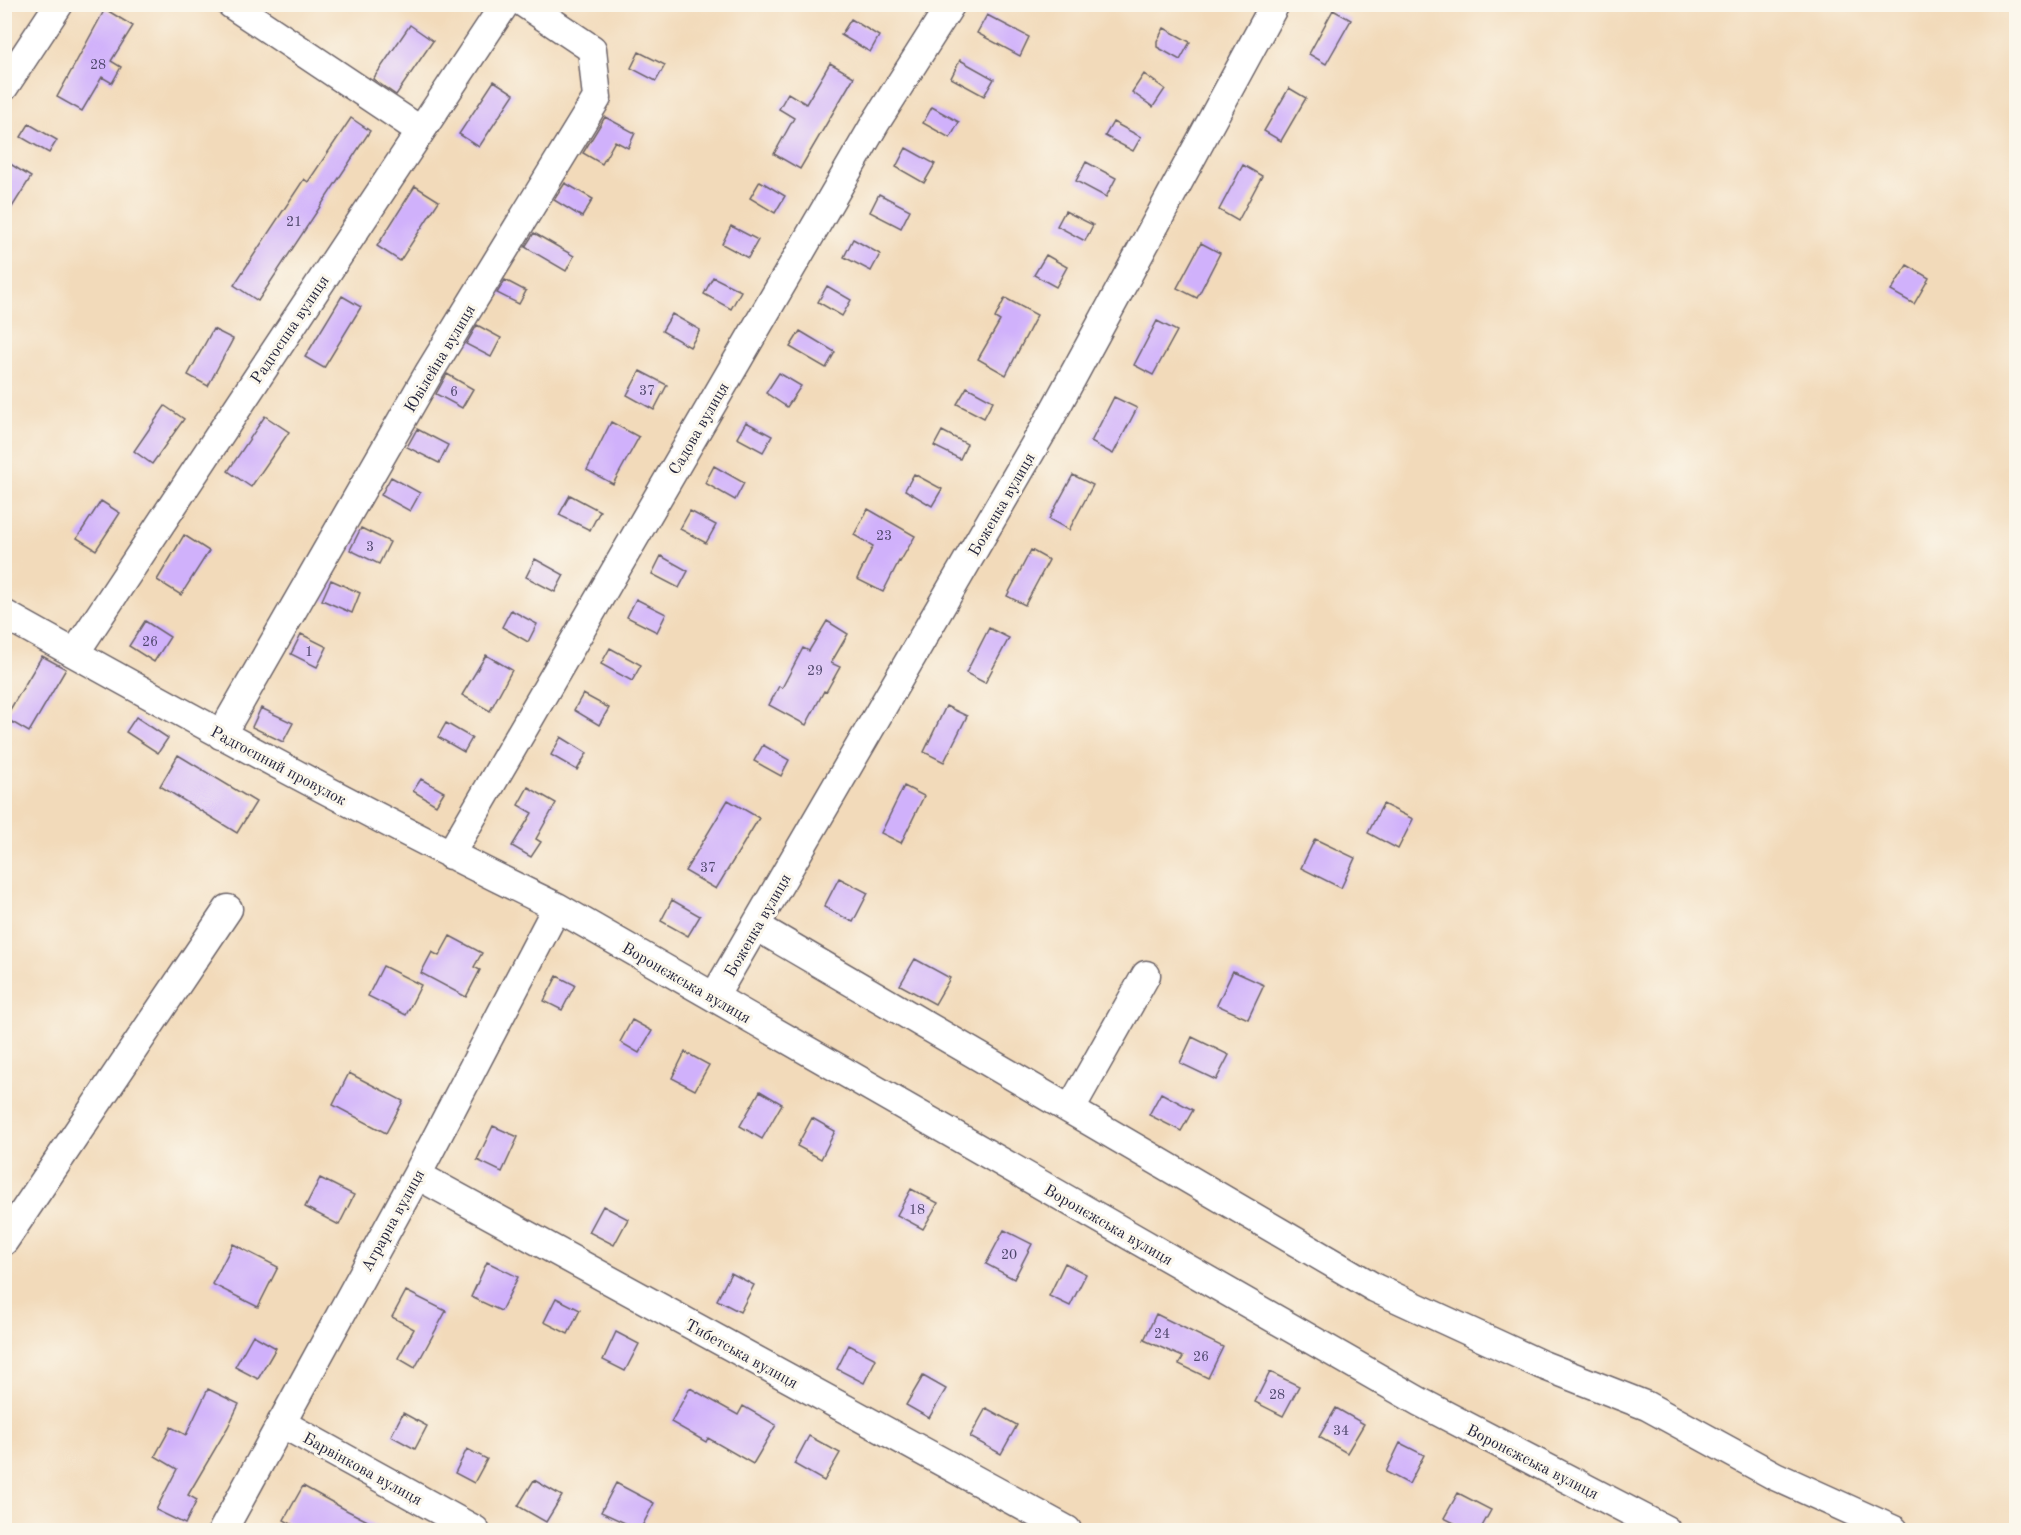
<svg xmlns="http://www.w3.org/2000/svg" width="2021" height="1535" viewBox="0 0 2021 1535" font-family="'Old Standard TT',serif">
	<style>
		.building { fill: #d0b1fb }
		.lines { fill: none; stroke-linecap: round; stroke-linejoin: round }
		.minor-casing { stroke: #6b6267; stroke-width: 31 }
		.minor { stroke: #fff; stroke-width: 28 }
		.labels { text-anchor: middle; stroke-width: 6; stroke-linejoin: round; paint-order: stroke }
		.number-label { font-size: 14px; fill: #4e466b }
		.street-label { font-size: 16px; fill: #22223b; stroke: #fbf7ec }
	</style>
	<rect width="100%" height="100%" fill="#fbf7ec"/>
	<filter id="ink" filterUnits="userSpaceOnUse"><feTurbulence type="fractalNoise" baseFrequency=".0167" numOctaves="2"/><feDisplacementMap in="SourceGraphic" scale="12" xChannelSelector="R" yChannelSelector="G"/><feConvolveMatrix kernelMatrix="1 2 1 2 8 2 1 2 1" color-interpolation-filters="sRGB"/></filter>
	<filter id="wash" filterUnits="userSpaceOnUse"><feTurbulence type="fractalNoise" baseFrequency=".008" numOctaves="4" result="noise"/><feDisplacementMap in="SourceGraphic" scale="24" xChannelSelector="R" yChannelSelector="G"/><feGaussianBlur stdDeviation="1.35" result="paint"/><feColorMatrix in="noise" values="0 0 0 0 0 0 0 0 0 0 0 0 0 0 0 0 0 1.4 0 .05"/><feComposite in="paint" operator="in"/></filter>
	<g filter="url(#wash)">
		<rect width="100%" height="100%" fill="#f2daba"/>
		<g id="blocks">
			<path class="building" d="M105 9 133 26 111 61 121 67 112 83 102 77 82 111 57 97Z
				M1333 10 1351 20 1326 64 1309 54Z
				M987 15 1029 37 1020 56 977 33Z
				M851 19 879 36 870 52 841 35Z
				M410 25 433 41 396 95 373 79Z
				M1164 28 1190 42 1180 60 1157 47V41Z
				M639 52 665 65 656 81 631 68Z
				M960 60 994 79 984 96 951 78Z
				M830 63 854 77 800 169 774 154 794 118 779 109 788 93 806 104Z
				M1144 74 1165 89 1153 107 1132 92Z
				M494 81 514 94 479 147 459 134Z
				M1289 88 1306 98 1281 141 1264 131Z
				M932 107 959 122 950 138 923 123Z
				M605 117 635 133 628 148 615 141 602 164 583 153Z
				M351 118 370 131 258 301 234 285 304 179 308 182Z
				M1113 122 1141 137 1133 151 1105 136Z
				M29 124 57 140 49 153 21 137Z
				M906 148 935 164 924 183 896 167Z
				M4 160 31 177 4 220Z
				M1086 162 1116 178 1106 197 1076 181Z
				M1243 165 1262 176 1238 221 1219 210Z
				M760 181 785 196 775 213 750 198Z
				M565 183 593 199 582 217 554 200Z
				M415 186 439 201 400 261 377 246Z
				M879 194 910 210 901 228 870 212Z
				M1065 211 1093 225 1085 241 1057 226Z
				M731 226 758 240 748 258 722 244Z
				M534 233 574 256 566 271 525 247Z
				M853 239 880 254 871 271 844 257Z
				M1201 243 1220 253 1197 298 1177 288Z
				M1046 255 1067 267 1056 287 1034 275Z
				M1907 265 1929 278 1914 304 1891 291Z
				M713 277 741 291 731 309 704 294Z
				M505 280 526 291 519 304 497 293Z
				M827 286 851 300 842 316 818 302Z
				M342 296 361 307 324 368 305 357Z
				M1005 298 1037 315 1006 375 978 359 1000 321 995 318Z
				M672 314 700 330 690 347 662 331Z
				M1157 321 1177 331 1153 375 1134 365Z
				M477 325 501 338 491 357 466 344Z
				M213 329 233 339 208 386 188 375Z
				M800 331 835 352 826 368 790 347Z
				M640 371 667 385 654 410 627 395Z
				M779 373 801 386 787 407 766 393Z
				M447 374 473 389 462 408 436 394Z
				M967 387 993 401 984 418 957 404Z
				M1114 397 1137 408 1113 454 1091 442Z
				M165 406 184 419 152 464 134 451Z
				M265 416 289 432 251 487 228 471Z
				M611 422 639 437 613 484 587 470Z
				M746 422 772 436 763 452 737 438Z
				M417 429 448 445 439 463 407 447Z
				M942 431 967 444 960 459 934 446Z
				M714 466 744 483 735 500 705 483Z
				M914 474 942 489 932 506 905 490Z
				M1073 475 1093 485 1069 530 1049 519Z
				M391 477 420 493 410 511 381 495Z
				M570 495 600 511 590 530 559 515Z
				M101 501 120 513 96 550 77 538Z
				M868 509 915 536 900 562 899 561 883 592 857 579 873 546 854 535Z
				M690 511 716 525 706 543 680 529Z
				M361 528 390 542 379 564 350 550Z
				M184 535 209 551 181 595 157 580Z
				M1031 550 1049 560 1025 605 1007 596Z
				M661 556 688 571 679 588 652 574Z
				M535 559 564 575 555 592 526 577Z
				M331 580 360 593 352 613 322 600Z
				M636 599 666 614 657 632 627 617Z
				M511 610 537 624 528 642 502 627Z
				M145 621 170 637 154 662 129 646Z
				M827 621 848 634 831 663 840 667 826 692 824 691 806 725 769 705 779 686 782 688 803 648 809 651Z
				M989 628 1009 638 985 683 966 673Z
				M301 634 327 647 317 667 291 654Z
				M610 648 641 665 632 681 601 664Z
				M486 655 512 670 490 711 462 695Z
				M42 656 66 669 29 732 5 718Z
				M583 694 609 708 599 725 574 710Z
				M946 706 967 716 944 762 924 752Z
				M261 708 293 723 283 742 252 727Z
				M136 717 168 738 158 753 126 732Z
				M446 723 472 738 464 752 438 737Z
				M561 737 587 753 577 770 551 755Z
				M763 745 789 760 781 776 754 761Z
				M178 755 256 802 237 833 160 786Z
				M421 779 444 792 436 805 413 791Z
				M904 786 924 796 901 843 881 833Z
				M528 787 556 803 536 839 541 842 531 857 512 846 532 813 518 805Z
				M728 800 759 818 716 889 685 871Z
				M1383 804 1413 819 1398 849 1368 833Z
				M1315 839 1355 858 1341 888 1301 868Z
				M839 878 868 893 853 922 824 907Z
				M672 900 700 916 688 936 661 921Z
				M450 936 482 953 474 967 480 970 466 997 421 973 432 952 439 956Z
				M915 959 950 978 935 1004 900 985Z
				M383 966 421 985 406 1015 368 996Z
				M1233 971 1264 985 1248 1019 1217 1005Z
				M557 976 575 985 562 1010 544 1001Z
				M632 1020 652 1031 639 1053 620 1042Z
				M1192 1037 1229 1055 1216 1080 1180 1063Z
				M685 1052 709 1065 695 1090 672 1078Z
				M349 1073 403 1101 386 1133 333 1105Z
				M760 1091 782 1104 762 1139 740 1126Z
				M1161 1093 1193 1110 1181 1131 1149 1115Z
				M812 1118 835 1131 821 1159 797 1146Z
				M493 1126 518 1137 502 1172 477 1160Z
				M320 1178 354 1195 339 1225 305 1207Z
				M911 1189 938 1203 923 1229 897 1215Z
				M603 1206 628 1219 614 1245 589 1232Z
				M1004 1230 1032 1244 1014 1279 986 1264Z
				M233 1244 278 1267 258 1307 212 1284Z
				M487 1262 518 1277 501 1311 471 1297Z
				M1065 1263 1086 1274 1070 1306 1049 1296Z
				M731 1273 754 1285 740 1312 717 1300Z
				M406 1291 446 1311 415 1368 398 1358 414 1329 392 1317Z
				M556 1298 580 1310 568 1334 544 1322Z
				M1156 1314 1223 1347 1208 1378 1179 1364 1183 1357 1144 1340Z
				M616 1332 639 1344 625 1371 603 1360Z
				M253 1335 276 1348 258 1379 235 1367Z
				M849 1345 876 1359 864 1383 837 1369Z
				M1270 1372 1299 1386 1283 1416 1255 1402Z
				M923 1376 946 1389 929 1418 906 1405Z
				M690 1388 738 1415 743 1406 776 1425 753 1464 708 1438 706 1442 671 1422Z
				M208 1389 239 1404 228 1427 188 1495 197 1500 185 1524 156 1510 177 1469 155 1456 171 1427 186 1435Z
				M986 1408 1017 1425 1001 1454 970 1437Z
				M1336 1408 1364 1424 1347 1453 1319 1437Z
				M403 1413 427 1426 415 1449 391 1436Z
				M809 1436 840 1453 824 1481 794 1464Z
				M1400 1443 1424 1455 1409 1484 1386 1472Z
				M467 1449 487 1459 474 1483 455 1473Z
				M534 1480 562 1496 546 1522 518 1506Z
				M616 1483 654 1503 640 1530 601 1512Z
				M303 1486 348 1511 385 1530H302L284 1520Z
				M1458 1493 1491 1510 1480 1530H1468L1444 1518Z"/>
		</g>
	</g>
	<g filter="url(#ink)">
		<use href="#blocks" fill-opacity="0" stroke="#6b6267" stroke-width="1.5"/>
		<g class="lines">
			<g class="minor-casing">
				<path id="minor" d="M231 4 421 131
					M4 87 59 4
					M4 614C186 716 369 816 557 907L1420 1402 1666 1530
					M75 653 505 4
					M221 735 430 371 597 98 592 49 525 4
					M450 855 876 122 951 4
					M756 926 1375 1288 1540 1364 1647 1406 1775 1476 1894 1530
					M714 997 1048 422 1275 4
					M1071 1108 1146 975
					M417 1175 1067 1530
					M4 1241 228 909
					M281 1423 475 1530
					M223 1530 417 1175 557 907"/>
			</g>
			<use href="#minor" class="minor"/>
		</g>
	</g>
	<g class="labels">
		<g class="number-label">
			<text x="98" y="69">28</text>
			<text x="294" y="226">21</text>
			<text x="647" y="395">37</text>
			<text x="454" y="396">6</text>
			<text x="884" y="540">23</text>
			<text x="370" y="551">3</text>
			<text x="150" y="646">26</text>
			<text x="309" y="656">1</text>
			<text x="815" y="675">29</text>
			<text x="708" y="872">37</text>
			<text x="917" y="1214">18</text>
			<text x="1009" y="1259">20</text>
			<text x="1162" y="1338">24</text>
			<text x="1201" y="1361">26</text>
			<text x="1277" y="1399">28</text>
			<text x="1341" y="1435">34</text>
		</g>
		<g class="street-label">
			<text transform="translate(289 329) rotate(-56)" y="6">Радгоспна вулиця</text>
			<text transform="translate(439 358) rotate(-59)" y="6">Ювілейна вулиця</text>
			<text transform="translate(698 428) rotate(-60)" y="6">Садова вулиця</text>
			<text transform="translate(1001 504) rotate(-60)" y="6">Боженка вулиця</text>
			<text transform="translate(279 765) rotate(28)" y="6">Радгоспний провулок</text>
			<text transform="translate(757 925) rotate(-60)" y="6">Боженка вулиця</text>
			<text transform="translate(687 982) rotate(30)" y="6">Воронєжська вулиця</text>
			<text transform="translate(392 1220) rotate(-61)" y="6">Аграрна вулиця</text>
			<text transform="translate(1109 1224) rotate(30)" y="6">Воронєжська вулиця</text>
			<text transform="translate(742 1353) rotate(29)" y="6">Тибетська вулиця</text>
			<text transform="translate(1533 1461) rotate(27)" y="6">Воронєжська вулиця</text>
			<text transform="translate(363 1468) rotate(29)" y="6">Барвінкова вулиця</text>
		</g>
	</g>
	<rect width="2021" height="1535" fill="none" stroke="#fbf7ec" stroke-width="24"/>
</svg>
